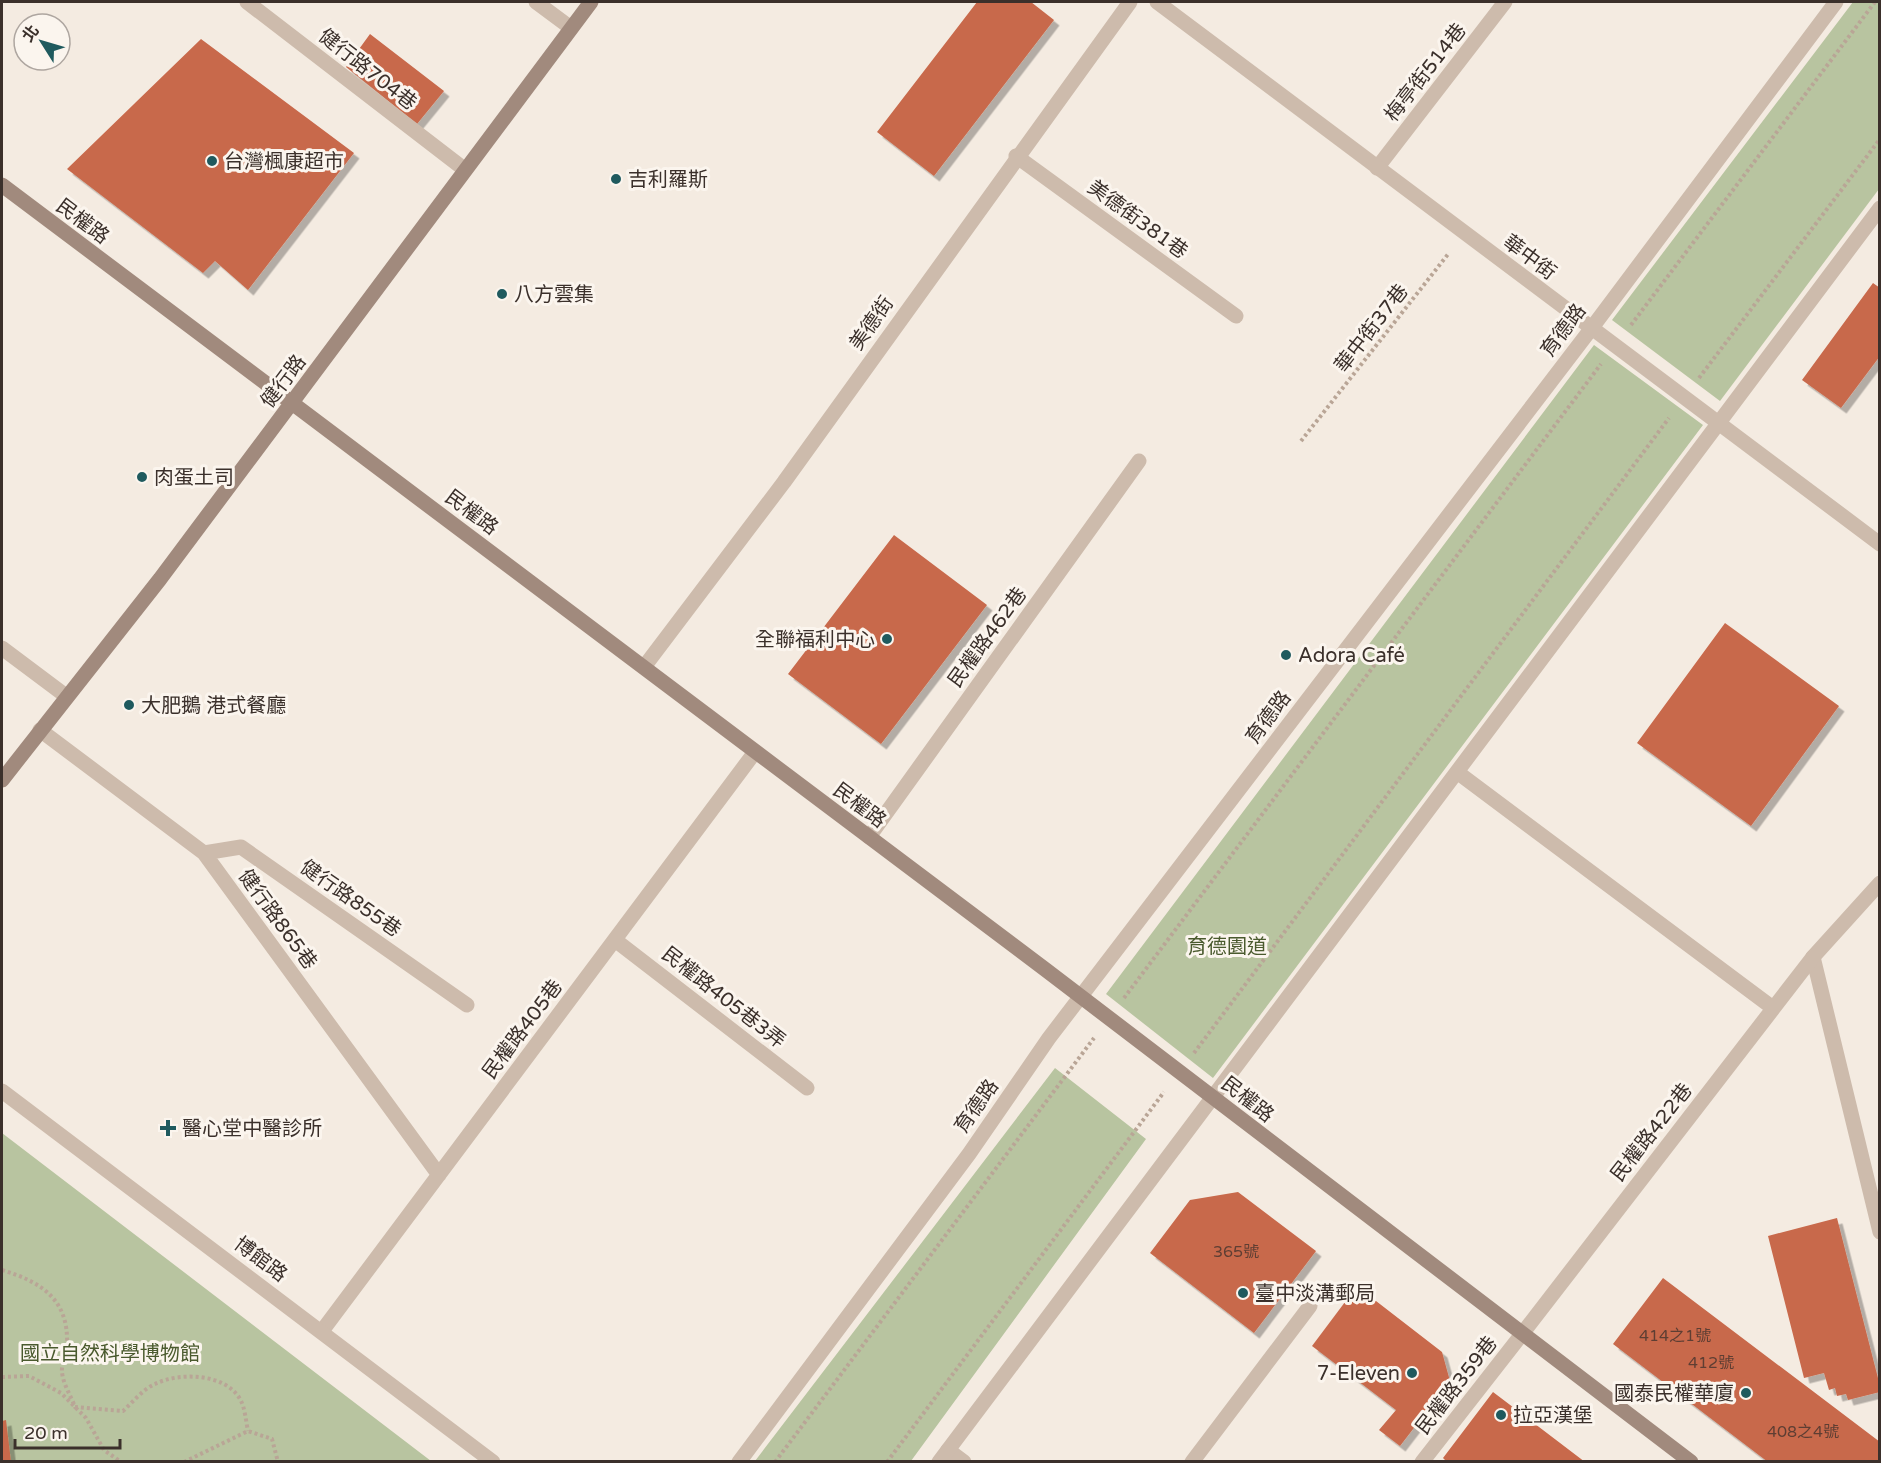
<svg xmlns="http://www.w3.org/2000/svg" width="1881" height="1463" viewBox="0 0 1881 1463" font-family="'Varela Round','Noto Sans TC',sans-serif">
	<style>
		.green { fill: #b8c4a0 }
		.building { fill: #c8694b; filter: url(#shadow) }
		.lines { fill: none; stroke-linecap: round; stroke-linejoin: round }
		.path { stroke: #b9a596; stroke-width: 4; stroke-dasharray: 3 3; stroke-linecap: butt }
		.lane { stroke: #cdbbac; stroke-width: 15 }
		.street { stroke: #cdbbac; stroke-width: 15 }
		.secondary { stroke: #a18a7d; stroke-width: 15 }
		.poi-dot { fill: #1f5a5e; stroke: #fbf5ee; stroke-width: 2 }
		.labels { text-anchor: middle; stroke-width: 6; stroke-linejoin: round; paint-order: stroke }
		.number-label { font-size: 16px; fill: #5e3e33 }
		.street-label { font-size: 20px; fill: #3b302b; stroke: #fbf5ee }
		.poi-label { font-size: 20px; fill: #3b302b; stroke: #fbf5ee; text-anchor: start }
		.park-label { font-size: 20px; fill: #4a5a2e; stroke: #fbf5ee }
	</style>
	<defs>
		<filter id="shadow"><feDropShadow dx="5.5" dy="5.5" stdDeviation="0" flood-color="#0004"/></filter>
	</defs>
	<rect width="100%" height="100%" fill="#f4ebe1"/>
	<path class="green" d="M1853 2H1879V189L1720 401 1612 320Z
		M1594 345 1703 425 1213 1078 1106 994Z
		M1055 1068 1146 1139 911 1461H755Z
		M2 1133 431 1461H2Z"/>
	<path class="building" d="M977 2H1031L1054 20 934 176 877 132Z
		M370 34 444 91 417 124 346 67Z
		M201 39 354 153 248 290 215 261 203 273 67 169Z
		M1873 283 1880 288V356L1841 408 1802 380Z
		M894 535 987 605 881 744 788 674Z
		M1725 623 1839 706 1751 826 1637 743Z
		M1238 1192 1316 1251 1254 1333 1150 1253 1190 1200Z
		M1837 1218 1880 1386V1392L1848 1400 1846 1394 1837 1396 1835 1388 1829 1390 1824 1373 1804 1378 1768 1236Z
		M1663 1278 1880 1442V1462H1768L1613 1344Z
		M1376 1301 1442 1352 1450 1381 1400 1446 1379 1430 1396 1410 1312 1346 1345 1302Z
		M1493 1392 1585 1462H1447L1443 1458Z
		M6 1420 11 1462H2V1421Z"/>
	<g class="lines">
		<path class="path" d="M1631 325 1875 2
			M1699 378 1880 139
			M1301 441 1449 253
			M1124 998 1601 364
			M1194 1053 1669 418
			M2 1270C41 1282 69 1299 67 1345 67 1354 61 1364 62 1372 63 1384 71 1396 75 1407L123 1411C132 1403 143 1389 155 1384 179 1372 225 1373 240 1399 245 1407 246 1422 248 1431
			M2 1377 29 1376 61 1393 86 1418 104 1450 121 1462
			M184 1462 248 1431 272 1439 278 1462
			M775 1462 1094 1038
			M887 1462 1164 1092"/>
		<path class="lane" d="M247 2 464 169
			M536 2 571 28
			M1016 156 1236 316
			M1377 168 1505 2
			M2 648 66 696
			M40 730 204 853 439 1175
			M869 837 1139 461
			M204 853 241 847 467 1005
			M615 940 807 1088
			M1813 957 1880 1232
			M322 1331 755 752
			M948 1450 964 1462
			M1192 1462 1310 1306
			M1422 1462 1522 1334"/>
		<path class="street" d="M1157 2 1880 544
			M644 667 784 482 1130 2
			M1457 772 1773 1008
			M2 1091 493 1462
			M1522 1334 1813 957 1880 883
			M739 1462 969 1154 1049 1038 1591 329 1836 2
			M939 1462 1880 208"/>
		<path class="secondary" d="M2 185 1046 970 1691 1462
			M2 780 160 579 591 2"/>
	</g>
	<g class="poi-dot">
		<circle cx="212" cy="161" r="6"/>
		<circle cx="616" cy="179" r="6"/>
		<circle cx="502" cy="294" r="6"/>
		<circle cx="142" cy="477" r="6"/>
		<circle cx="887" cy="639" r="6"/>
		<circle cx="1286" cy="655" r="6"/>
		<circle cx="129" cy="705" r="6"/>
		<path d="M165 1119h6v6h6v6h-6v6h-6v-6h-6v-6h6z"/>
		<circle cx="1243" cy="1293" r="6"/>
		<circle cx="1412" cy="1373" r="6"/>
		<circle cx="1746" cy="1393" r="6"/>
		<circle cx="1501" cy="1415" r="6"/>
	</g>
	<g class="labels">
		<g class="number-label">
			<text x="1236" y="1257">365號</text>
			<text x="1675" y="1341">414之1號</text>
			<text x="1711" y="1368">412號</text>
			<text x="1803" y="1437">408之4號</text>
		</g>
		<g class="street-label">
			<text transform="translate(368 69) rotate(38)" y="7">健行路704巷</text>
			<text transform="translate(1425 72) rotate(-52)" y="7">梅亭街514巷</text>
			<text transform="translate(1138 219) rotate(36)" y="7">美德街381巷</text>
			<text transform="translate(83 221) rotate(37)" y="7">民權路</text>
			<text transform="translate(1530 257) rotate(37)" y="7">華中街</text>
			<text transform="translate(871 323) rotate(-55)" y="7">美德街</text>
			<text transform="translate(1371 328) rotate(-52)" y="7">華中街37巷</text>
			<text transform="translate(1563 330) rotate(-53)" y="7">育德路</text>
			<text transform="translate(283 381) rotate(-53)" y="7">健行路</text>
			<text transform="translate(472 512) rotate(37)" y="7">民權路</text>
			<text transform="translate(987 637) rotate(-54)" y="7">民權路462巷</text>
			<text transform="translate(1268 717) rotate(-53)" y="7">育德路</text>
			<text transform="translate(860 805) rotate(37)" y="7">民權路</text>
			<text transform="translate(351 898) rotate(35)" y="7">健行路855巷</text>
			<text transform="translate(278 919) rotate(54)" y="7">健行路865巷</text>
			<text transform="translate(724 997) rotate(38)" y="7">民權路405巷3弄</text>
			<text transform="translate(522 1029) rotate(-53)" y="7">民權路405巷</text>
			<text transform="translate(1248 1099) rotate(38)" y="7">民權路</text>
			<text transform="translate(976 1106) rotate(-55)" y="7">育德路</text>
			<text transform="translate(1651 1132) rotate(-52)" y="7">民權路422巷</text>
			<text transform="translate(261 1259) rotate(37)" y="7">博館路</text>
			<text transform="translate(1456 1385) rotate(-52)" y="7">民權路359巷</text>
		</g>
		<g class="poi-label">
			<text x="224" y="168">台灣楓康超市</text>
			<text x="628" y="186">吉利羅斯</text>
			<text x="514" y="301">八方雲集</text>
			<text x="154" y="484">肉蛋土司</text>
			<text x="875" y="646" text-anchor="end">全聯福利中心</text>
			<text x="1298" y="662">Adora Café</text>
			<text x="141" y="712">大肥鵝 港式餐廳</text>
			<text x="182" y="1135">醫心堂中醫診所</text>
			<text x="1255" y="1300">臺中淡溝郵局</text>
			<text x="1400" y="1380" text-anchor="end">7-Eleven</text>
			<text x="1734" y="1400" text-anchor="end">國泰民權華廈</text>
			<text x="1513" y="1422">拉亞漢堡</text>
		</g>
		<g class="park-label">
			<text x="1227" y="953">育德園道</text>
			<text x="110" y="1360">國立自然科學博物館</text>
		</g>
	</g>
	<rect width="1881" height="1463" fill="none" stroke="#3b302b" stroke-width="6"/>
	<g transform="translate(42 42) rotate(307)"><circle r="28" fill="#fbf5ee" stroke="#aea6a0" stroke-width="1.5"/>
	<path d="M0-4.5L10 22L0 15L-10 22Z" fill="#1f5a5e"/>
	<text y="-9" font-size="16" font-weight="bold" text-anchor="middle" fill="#3b302b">北</text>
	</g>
	<path d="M15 1439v9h105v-9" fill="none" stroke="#3b302b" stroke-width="3"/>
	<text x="24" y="1439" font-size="18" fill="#3b302b" stroke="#fbf5ee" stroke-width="4.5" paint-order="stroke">20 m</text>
</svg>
